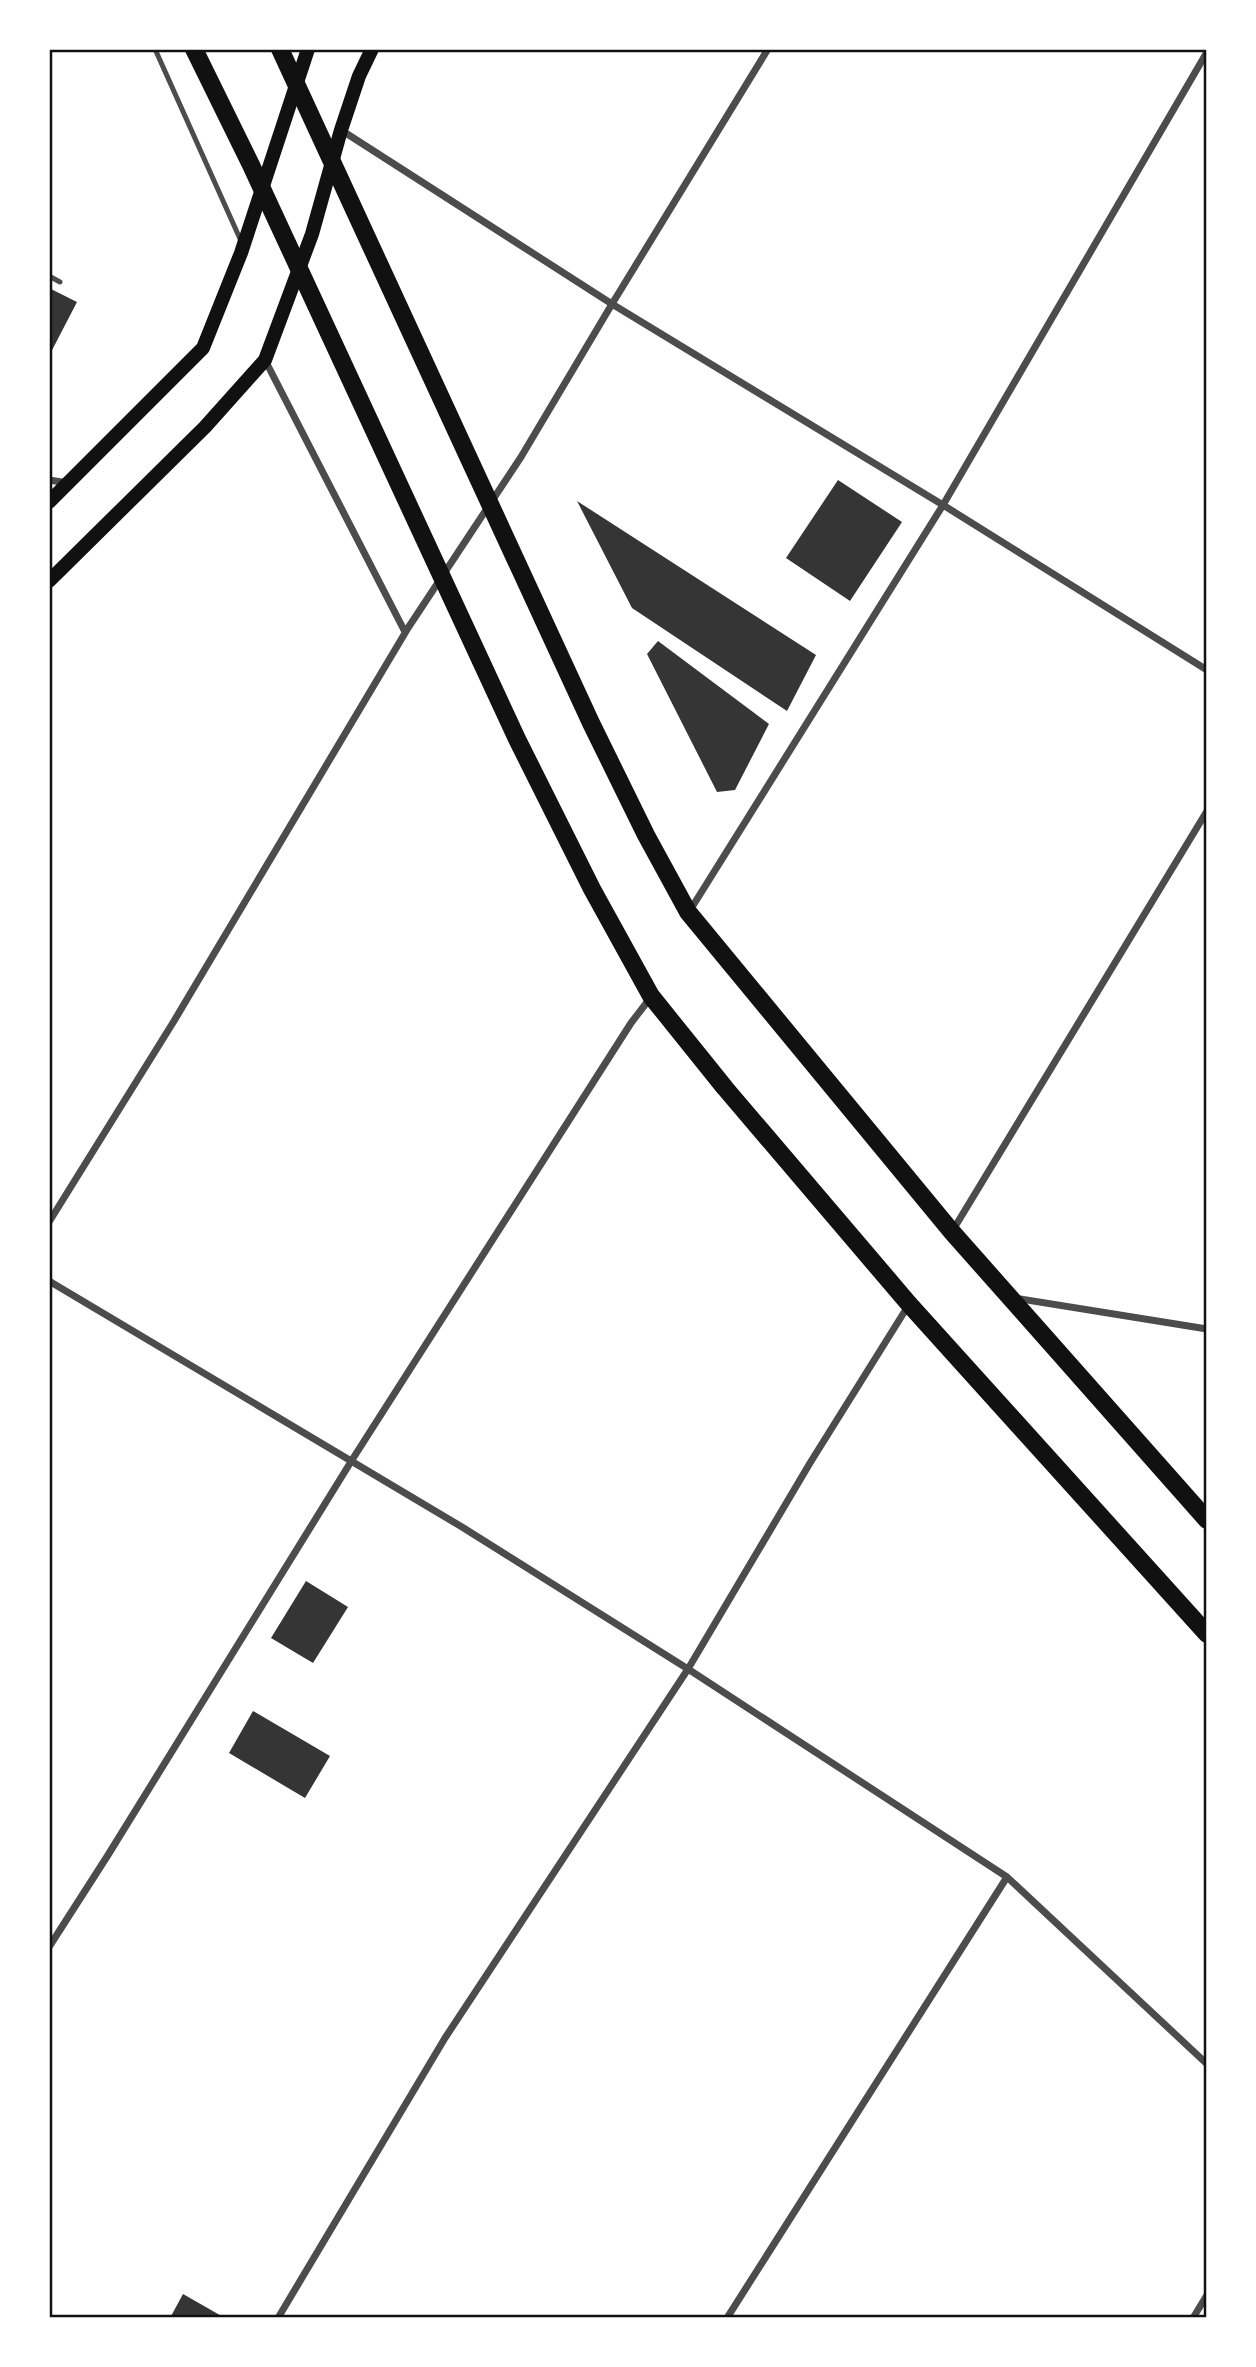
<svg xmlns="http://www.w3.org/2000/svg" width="1256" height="2367" viewBox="0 0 1256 2367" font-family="'Fira Sans',sans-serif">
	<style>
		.building { fill: #353535 }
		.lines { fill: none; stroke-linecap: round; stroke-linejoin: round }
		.service { stroke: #4c4c4c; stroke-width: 5 }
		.minor { stroke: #4c4c4c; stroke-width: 7 }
		.secondary { stroke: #111; stroke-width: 14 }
		.primary { stroke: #111; stroke-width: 18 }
		.neatline { fill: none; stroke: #111; stroke-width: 2.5 }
	</style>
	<rect width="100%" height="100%" fill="#fff"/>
	<path class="building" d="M49 288 77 302 49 356Z
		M838 480 902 522 850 601 786 558Z
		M577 501 816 655 787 711 632 608Z
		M658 641 769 724 735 790 717 792 647 654Z
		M306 1581 348 1607 313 1663 271 1638Z
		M253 1711 330 1756 305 1798 229 1753Z
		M183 2294 225 2318H170Z"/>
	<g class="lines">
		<path class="service" d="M155 49 241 241
			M295 49H297
			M49 276 60 282"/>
		<path class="minor" d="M341 130 612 304 943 505 1207 670
			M265 360 405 632
			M49 480 68 483
			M689 912 943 505 1207 52
			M49 1222 174 1021 408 628 521 457 612 304 768 49
			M953 1230 1207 811
			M49 1281 462 1527 688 1669 1007 1877 1207 2064
			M1014 1298 1207 1329
			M49 1947 108 1855 352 1460 631 1023 651 997
			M278 2318 445 2038 688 1669 810 1463 908 1306
			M727 2318 1007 1877
			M1193 2318 1207 2295"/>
		<path class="secondary" d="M49 502 203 348 241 253 308 49
			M49 581 205 427 265 360 312 234 341 130 359 76 372 49"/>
		<path class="primary" d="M194 49 251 165 517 739 592 889 651 996 725 1088 909 1304 1207 1634
			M280 49 591 723 646 835 688 912 952 1232 1207 1520"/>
	</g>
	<rect width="1256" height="2367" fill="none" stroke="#ffffff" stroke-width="102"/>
	<rect x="51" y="51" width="1154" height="2265" class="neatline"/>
</svg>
